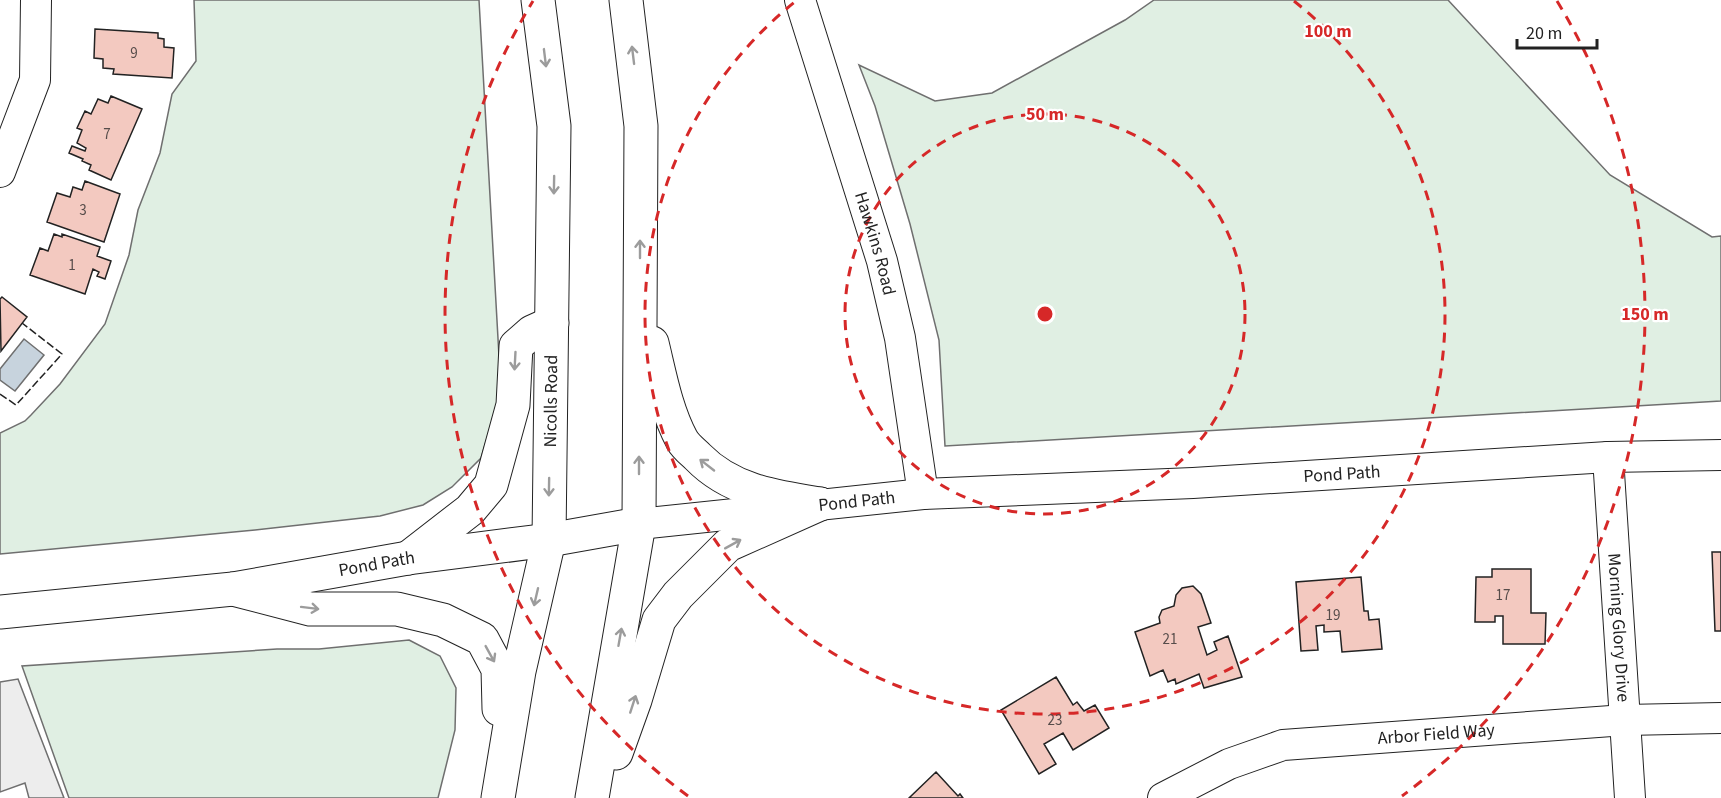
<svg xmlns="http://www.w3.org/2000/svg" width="1721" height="798" viewBox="0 0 1721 798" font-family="'Source Sans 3',sans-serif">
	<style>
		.green { fill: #e0efe3; stroke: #6f6f6f; stroke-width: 1.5 }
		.parking { fill: #ededed; stroke: #6f6f6f; stroke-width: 1.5 }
		.water { fill: #c7d3dd; stroke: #6f6f6f; stroke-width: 1.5 }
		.building { fill: #f3c9c0; stroke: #222; stroke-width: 1.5 }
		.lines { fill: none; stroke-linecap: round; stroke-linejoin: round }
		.minor-casing { stroke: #222; stroke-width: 32 }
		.major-casing { stroke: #222; stroke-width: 35 }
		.highway-casing { stroke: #222; stroke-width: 35 }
		.minor { stroke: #fff; stroke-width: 30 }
		.major { stroke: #fff; stroke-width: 33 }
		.highway { stroke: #fff; stroke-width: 33 }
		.fence { stroke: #222; stroke-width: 1.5; stroke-dasharray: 8 3; stroke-linecap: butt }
		.oneway { stroke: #9c9c9c }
		.ring { fill: none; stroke: #d62828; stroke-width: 3; stroke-dasharray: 10 8 }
		.labels { text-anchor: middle; stroke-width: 4.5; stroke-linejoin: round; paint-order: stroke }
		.number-label { font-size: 15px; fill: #564c4a }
		.street-label { font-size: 18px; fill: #222; stroke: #fff }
		.centre { fill: #d62828; stroke: #fff; stroke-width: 3 }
		.ring-label { font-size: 18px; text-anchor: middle; font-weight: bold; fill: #d62828; stroke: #fff; stroke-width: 4.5; stroke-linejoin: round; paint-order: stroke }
	</style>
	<rect width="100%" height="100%" fill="#fff"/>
	<path class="green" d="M194 0H479L501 392 481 458 452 487 423 505 380 516 255 530 0 554V433L25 421 31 415 60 384 105 324 129 255 138 210 160 153 172 94 196 61Z
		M1154 0H1448L1610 175 1712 237 1721 236V401L945 446 939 340 910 224 875 106 859 65 935 101 992 93 1125 20Z
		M409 640 440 656 456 688 455 730 438 798H69L22 666 277 649H319Z"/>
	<path class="parking" d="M18 679 64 798H29L25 783 0 792V682Z"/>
	<path class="water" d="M24 339 44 355 15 391 0 380V369Z"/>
	<path class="building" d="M95 29 158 33V38L164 39V47L174 48 172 78 113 74 114 69 103 68V59L94 58Z
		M111 96 142 109 111 180 89 170 91 165 82 161 83 159 69 153 72 146 85 151 86 148 77 143 82 130 77 128 85 111 91 114 98 99 108 103Z
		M85 181 120 194 104 242 47 222 57 193 70 197 73 187 82 190Z
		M54 234 62 237V234L100 247 97 256 111 261 105 279 97 276 99 272 93 269 85 294 30 275 40 248 48 251Z
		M2 297 27 317 1 351 0 299Z
		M1712 552H1721V631H1715Z
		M1492 569H1531V613H1546L1545 644H1503V616H1495V622H1475L1476 577H1492Z
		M1361 577 1364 611H1368L1369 620 1379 619 1382 649 1342 652 1340 631 1324 632V625L1316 626 1318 650 1301 651 1296 582Z
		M1193 586 1201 594 1211 623 1198 627 1207 655 1217 650 1214 642 1228 636 1242 677 1204 688 1199 674 1176 684 1175 679 1168 682 1163 670 1150 676 1135 632 1160 623 1159 617 1162 610 1174 606 1176 595 1182 588Z
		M1056 677 1073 705 1077 702 1084 711 1095 705 1109 728 1073 750 1063 733 1044 744 1056 764 1039 774 1001 710Z
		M936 772 958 796 960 794 963 798H909Z"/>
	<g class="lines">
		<g class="minor-casing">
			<g id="minor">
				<path id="s1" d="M800 0 882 261 900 338 923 494"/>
				<path d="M0 172 35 80 36 0"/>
				<path id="s2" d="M1608 457 1630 798"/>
				<path id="s3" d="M639 524 923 494 1193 483 1608 457 1721 455"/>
				<path id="s4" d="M1163 798 1229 764 1283 745 1625 720 1721 718"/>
			</g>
		</g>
		<g class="major-casing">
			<g id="major">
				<path id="s5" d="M0 612 233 589 408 558 549 540 639 524"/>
			</g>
		</g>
		<g class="highway-casing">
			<g id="highway">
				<path d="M652 343C660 376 666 410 682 440 686 447 693 452 698 457 731 491 776 497 820 504"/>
				<path d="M408 558 470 510 491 485 513 405 516 346 532 332 552 323"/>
				<path d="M233 589 310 609H397L443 620 482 639 498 669 499 709"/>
				<path d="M616 753 635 700 659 620 678 595 728 545 820 504"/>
				<path id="s6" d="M498 798 519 671 549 540 554 126 538 0"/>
				<path d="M592 798 639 524 641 126 626 0"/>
			</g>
		</g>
		<use href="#minor" class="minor"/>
		<use href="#major" class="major"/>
		<use href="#highway" class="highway"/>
		<path class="fence" d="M0 394 16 405 62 354 22 323"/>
	</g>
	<defs><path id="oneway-shaft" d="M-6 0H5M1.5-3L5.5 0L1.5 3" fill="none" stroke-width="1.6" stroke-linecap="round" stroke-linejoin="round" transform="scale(1.5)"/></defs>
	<g class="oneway">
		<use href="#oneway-shaft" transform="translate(633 55) rotate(-97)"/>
		<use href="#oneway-shaft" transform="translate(545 58) rotate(83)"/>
		<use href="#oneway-shaft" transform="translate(554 185) rotate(91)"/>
		<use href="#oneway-shaft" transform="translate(640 249) rotate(-90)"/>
		<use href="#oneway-shaft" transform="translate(515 361) rotate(93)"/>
		<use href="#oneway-shaft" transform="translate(639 465) rotate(-90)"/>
		<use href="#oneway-shaft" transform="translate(707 465) rotate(-142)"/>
		<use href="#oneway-shaft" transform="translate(549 487) rotate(91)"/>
		<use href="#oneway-shaft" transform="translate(733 544) rotate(-29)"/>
		<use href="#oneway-shaft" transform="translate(536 597) rotate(103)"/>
		<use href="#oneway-shaft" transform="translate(310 608) rotate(7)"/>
		<use href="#oneway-shaft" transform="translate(620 637) rotate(-80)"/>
		<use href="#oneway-shaft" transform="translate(490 654) rotate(61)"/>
		<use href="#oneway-shaft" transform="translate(633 704) rotate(-72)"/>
	</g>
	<g class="ring">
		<circle cx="1045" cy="314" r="200"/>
		<path d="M1294 1A400 400 0 1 1 796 1"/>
		<path d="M688 796A600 600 0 0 1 533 1M1557 1A600 600 0 0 1 1402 796"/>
	</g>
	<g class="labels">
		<g class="number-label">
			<text x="134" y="58">9</text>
			<text x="107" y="139">7</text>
			<text x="83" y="215">3</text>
			<text x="72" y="270">1</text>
			<text x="1503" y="600">17</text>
			<text x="1333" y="620">19</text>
			<text x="1170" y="644">21</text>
			<text x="1055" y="725">23</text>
		</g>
		<g class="street-label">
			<text dy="6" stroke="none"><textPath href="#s1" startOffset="255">Hawkins Road</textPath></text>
			<text dy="6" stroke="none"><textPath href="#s6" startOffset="402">Nicolls Road</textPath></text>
			<text dy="6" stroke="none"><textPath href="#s3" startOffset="705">Pond Path</textPath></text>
			<text dy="6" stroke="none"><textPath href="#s3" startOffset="219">Pond Path</textPath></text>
			<text dy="6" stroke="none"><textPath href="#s5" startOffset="380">Pond Path</textPath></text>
			<text dy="6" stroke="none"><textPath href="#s2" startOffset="171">Morning Glory Drive</textPath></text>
			<text dy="6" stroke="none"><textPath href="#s4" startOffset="285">Arbor Field Way</textPath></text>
		</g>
	</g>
	<circle cx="1045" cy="314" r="9" class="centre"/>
	<g class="ring-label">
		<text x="1328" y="37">100 m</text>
		<text x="1045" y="120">50 m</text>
		<text x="1645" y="320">150 m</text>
	</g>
	<path d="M1517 39v9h80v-9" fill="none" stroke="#222222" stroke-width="3"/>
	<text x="1526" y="39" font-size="18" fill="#222222" stroke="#ffffff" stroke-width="4.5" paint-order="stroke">20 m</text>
</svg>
